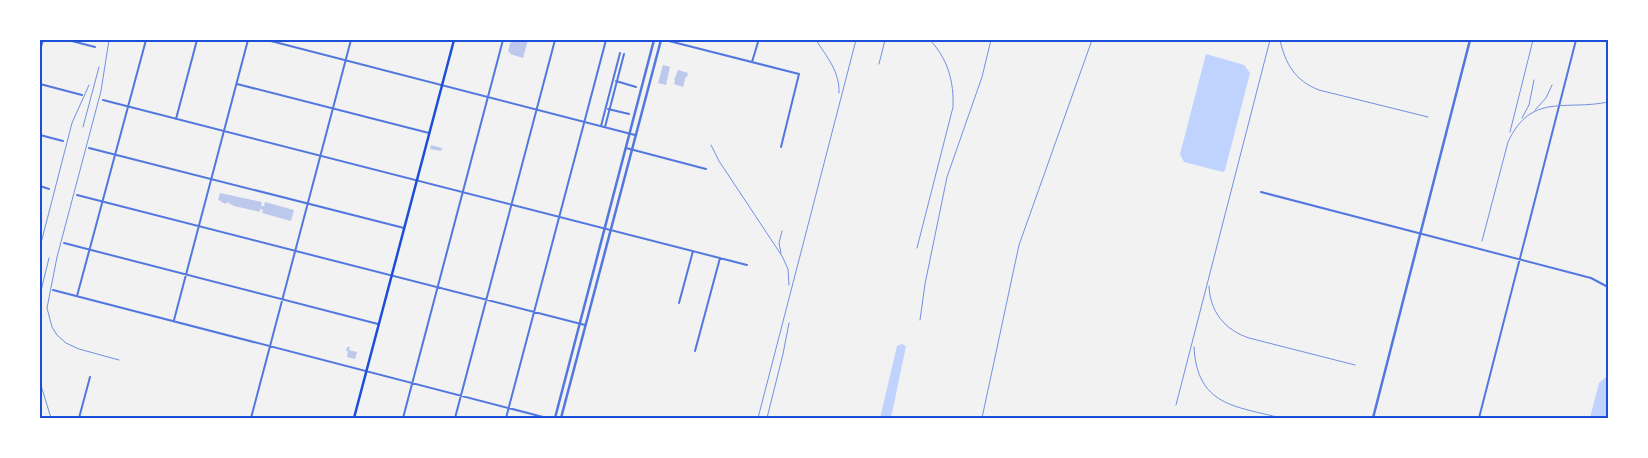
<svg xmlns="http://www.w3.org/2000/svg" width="1648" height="458" viewBox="0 0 1648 458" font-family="'Archivo Narrow',sans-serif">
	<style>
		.water { fill: #bfd3fe }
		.building { fill: #bdc9ec }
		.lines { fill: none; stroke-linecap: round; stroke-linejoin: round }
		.minor { stroke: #5277de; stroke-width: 2 }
		.tertiary { stroke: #5277de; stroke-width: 2.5 }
		.secondary { stroke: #1d4ed8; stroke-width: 2.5 }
		.rail { stroke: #7290e2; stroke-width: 1 }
		.neatline { fill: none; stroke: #1d4ed8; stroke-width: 2 }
	</style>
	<rect width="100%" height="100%" fill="#f2f2f2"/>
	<path class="water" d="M1206 54 1244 65 1250 73 1225 170 1223 172 1184 162 1180 154Z
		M902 344 906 346 891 418H880L897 346Z
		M1608 375V418H1590L1599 383Z"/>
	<path class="building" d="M517 40H528L523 58 510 54V52H508L510 43Z
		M663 65 670 67 666 85 658 83Z
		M678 70 688 73 687 77 686 76 683 87 674 84 675 80H674Z
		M431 145 442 148 441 151 430 149Z
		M220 193 262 202 261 206H264L265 202 294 210 291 221 262 213 263 210 260 209V212L234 206 227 202 226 204 221 202V201L218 200Z
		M347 347H350L349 350 357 352 355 359 347 357 348 351H346Z"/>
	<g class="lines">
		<path class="minor" d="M68 40 95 47
			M267 40 635 135
			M665 40 799 74 781 147
			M40 50 43 40
			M752 62 758 42
			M616 81 636 87
			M40 84 82 95
			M237 84 429 133
			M103 100 747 265
			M608 109 629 114
			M176 119 197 40
			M601 126 620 53
			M605 127 624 54
			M40 135 63 141
			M89 148 404 228
			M626 148 706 169
			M40 186 49 189
			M1261 192 1591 278 1606 286
			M77 195 585 325
			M64 243 378 324
			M53 290 547 418
			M77 296 146 40
			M679 303 693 251
			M174 320 248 40
			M695 351 720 258
			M79 418 90 377
			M251 418 351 40
			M403 418 503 40
			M455 418 555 40
			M506 418 606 40
			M1479 418 1576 40"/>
		<path class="tertiary" d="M555 418 654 40
			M561 418 661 40
			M1373 418 1470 40"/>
		<path class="secondary" d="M354 418 454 40"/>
		<path class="rail" d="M109 40 101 91 57 257 47 308 52 327 57 335 66 343 79 349 119 360
			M816 40C827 57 840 72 839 93
			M1280 40C1285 63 1295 81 1319 90L1428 117
			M879 64 885 40
			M1535 110 1546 98 1552 85
			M1522 118 1529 105 1534 80
			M83 127 99 67
			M1510 132 1533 40
			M711 145 719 161 782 256 788 269 789 285
			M1482 241 1508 142C1531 92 1566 111 1608 102
			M40 247 72 123 89 85
			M917 248 953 107C954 82 948 59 930 40
			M781 253 779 243 782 231
			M1209 286C1210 312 1225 330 1249 338L1355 365
			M40 295 49 258
			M920 320 925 284 947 177 982 77 991 40
			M1194 347C1197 406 1235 406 1281 418
			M40 382 51 418
			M1176 405 1270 40
			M758 418 856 40
			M767 418 783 354 789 323
			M982 418 1019 245 1092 40"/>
	</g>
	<rect width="1648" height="458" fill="none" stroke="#ffffff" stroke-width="82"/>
	<rect x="41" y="41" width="1566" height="376" class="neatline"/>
</svg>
